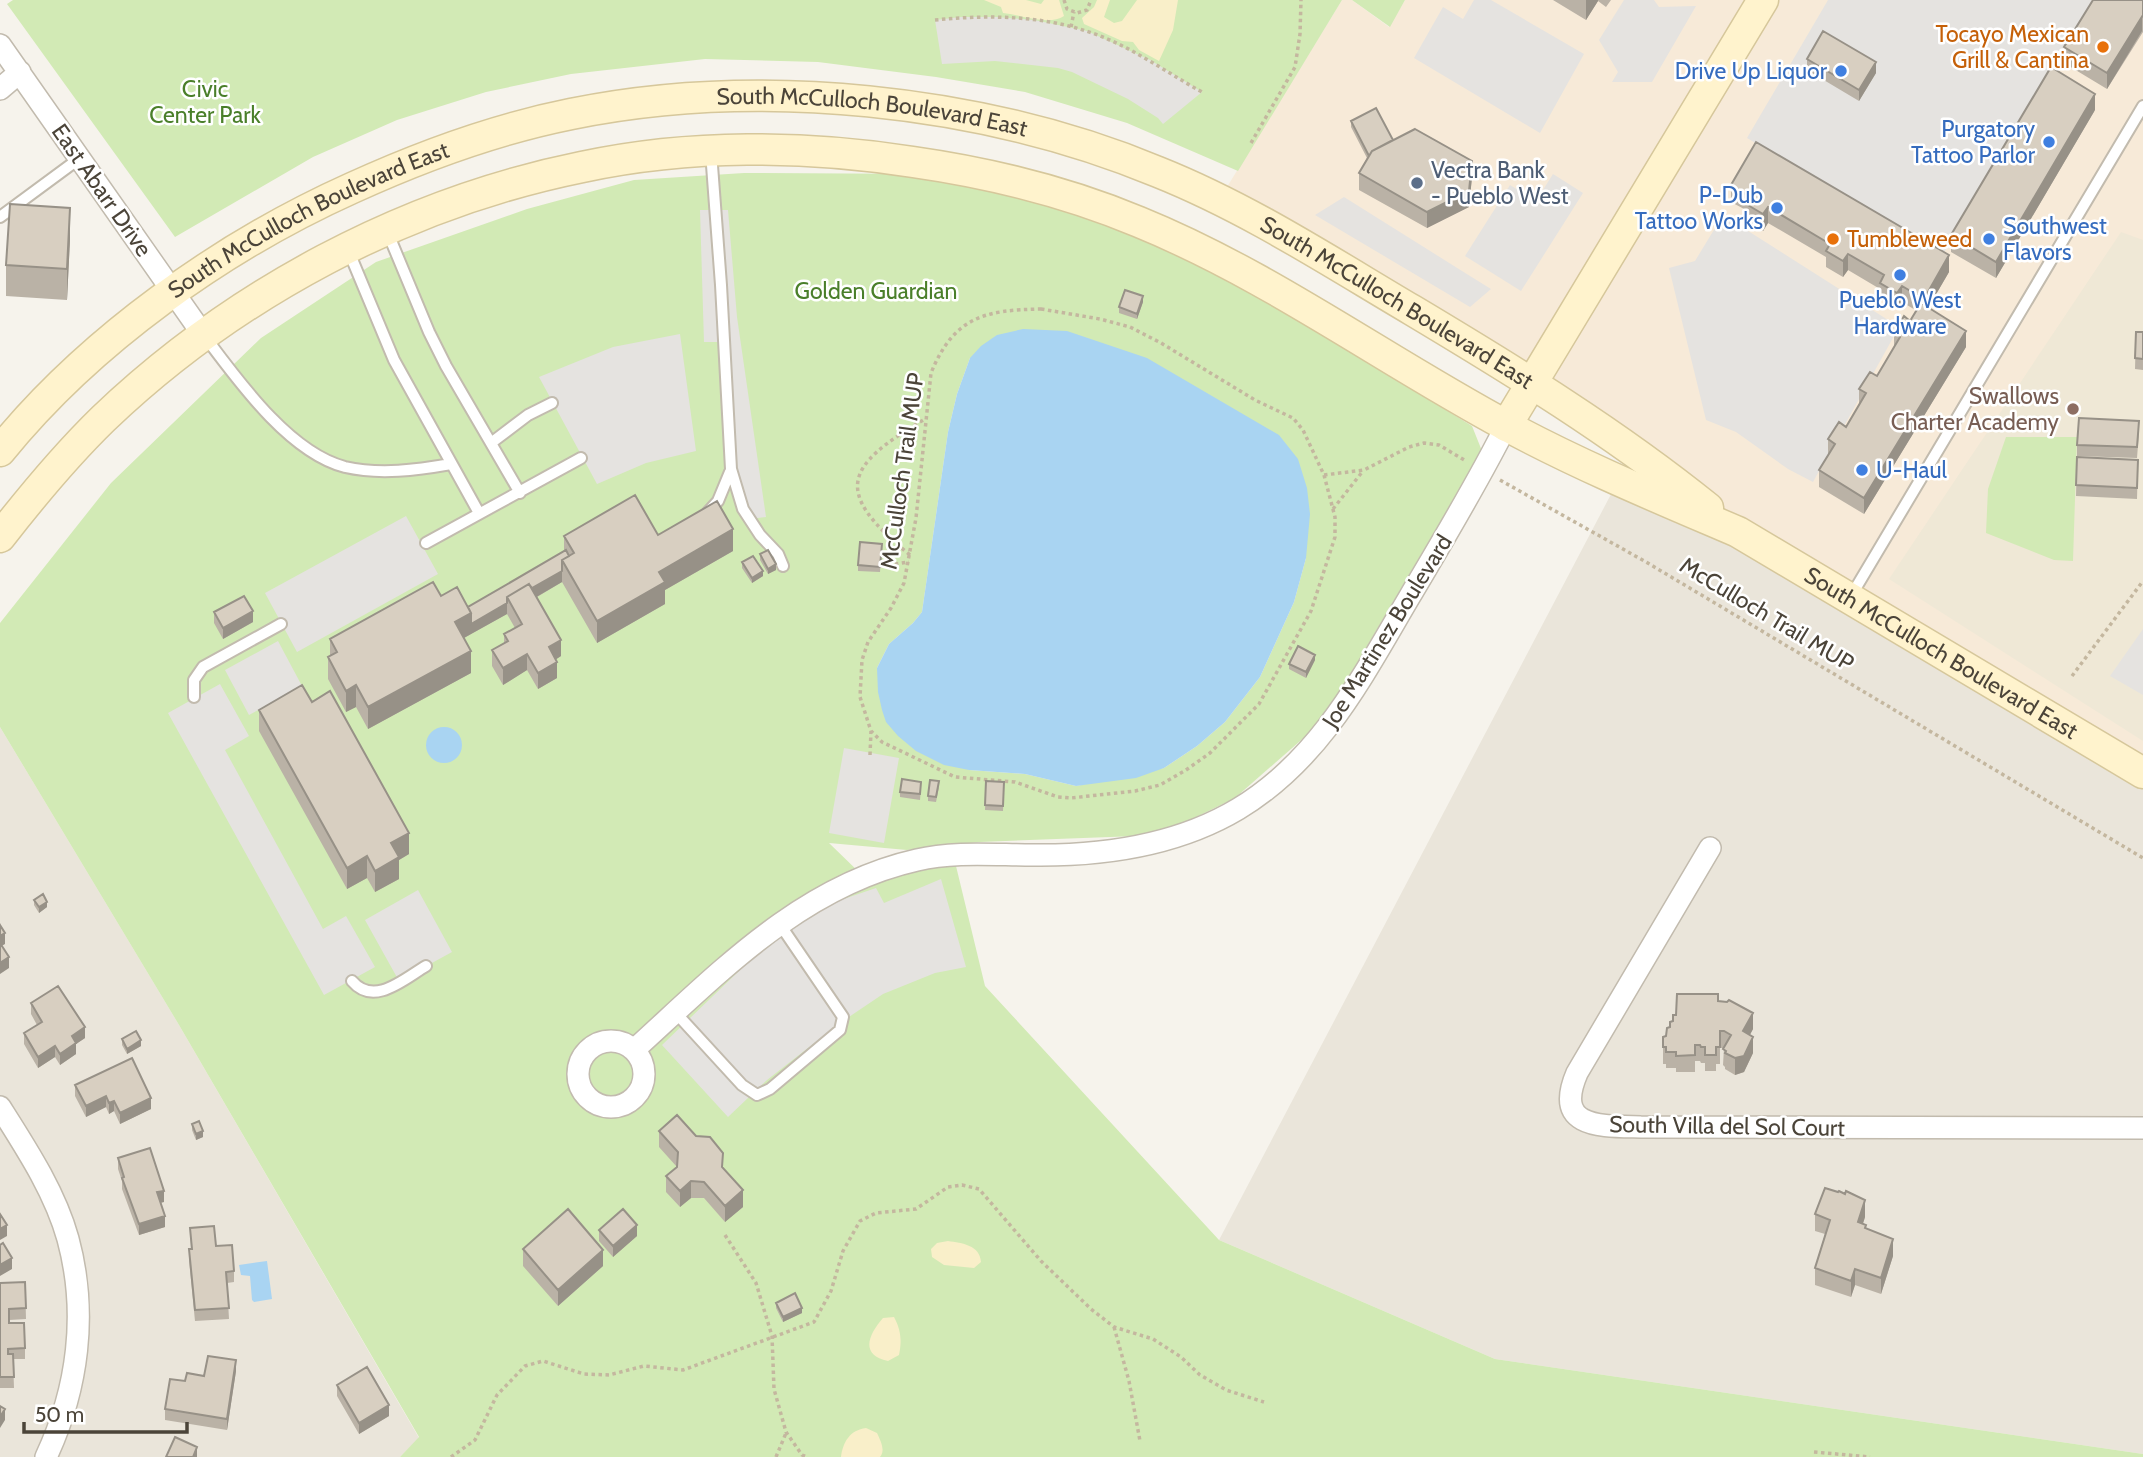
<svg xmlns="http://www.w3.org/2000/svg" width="2143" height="1457" viewBox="0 0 2143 1457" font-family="Cabin,sans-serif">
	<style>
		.residential { fill: #eae5da }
		.commercial { fill: #f7ead8 }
		.education { fill: #efe8d6 }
		.green { fill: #d2eab5; fill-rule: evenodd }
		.sand { fill: #f9efc9 }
		.parking { fill: #e5e3e0 }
		.water { fill: #a9d4f2 }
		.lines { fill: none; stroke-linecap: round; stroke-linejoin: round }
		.service-casing { stroke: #c2bbae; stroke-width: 14 }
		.minor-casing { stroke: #c2bbae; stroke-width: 24 }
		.secondary-casing { stroke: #d6c79b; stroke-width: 33 }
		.path { stroke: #c4b79f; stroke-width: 3.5; stroke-dasharray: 3.5 3.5; stroke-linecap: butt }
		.service { stroke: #fff; stroke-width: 10 }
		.minor { stroke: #fff; stroke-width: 21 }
		.secondary { stroke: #fff3cd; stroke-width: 30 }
		.wall { fill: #bab2a6 }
		.shaded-wall { fill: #979187 }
		.building { fill: #d8cfc1; stroke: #979187; stroke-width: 2 }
		.food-dot { fill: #e8710a; stroke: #fff; stroke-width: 2.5 }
		.shop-dot { fill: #3f7fe0; stroke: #fff; stroke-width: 2.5 }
		.service-dot { fill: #5c6f8a; stroke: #fff; stroke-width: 2.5 }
		.education-dot { fill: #8d6e63; stroke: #fff; stroke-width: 2.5 }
		.labels { text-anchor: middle; stroke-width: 5; stroke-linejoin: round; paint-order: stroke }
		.food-label { font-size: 23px; fill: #c56008; stroke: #fff; text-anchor: end }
		.shop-label { font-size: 23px; fill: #366cbe; stroke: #fff; text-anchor: end }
		.park-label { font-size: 23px; fill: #4a7f2a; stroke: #fff }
		.street-label { font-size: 23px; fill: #4b4439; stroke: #fff }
		.service-label { font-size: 23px; fill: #4e5e75; stroke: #fff; text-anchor: start }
		.education-label { font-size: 23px; fill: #785e54; stroke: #fff; text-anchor: end }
	</style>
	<rect width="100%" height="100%" fill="#f6f3ec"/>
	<path class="residential" d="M1619 479 2143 773V1454L1495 1359 1219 1240Z
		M0 727 179 1025 419 1438 400 1457H0Z"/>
	<path class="commercial" d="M1342 0H1352L1389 27 1405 0H2143V773L1219 200Z"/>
	<path class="education" d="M2121 232 2143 240V741L1889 579Z"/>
	<path class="green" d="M13 0H1342L1238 171 1127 123 1025 92 936 77 818 62 705 59 571 74 486 92 397 120 313 157 175 237 7 4Z
		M1352 0H1405L1390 27Z
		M744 173 932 174 1083 210 1213 267 1472 426 1482 451 1323 721 1235 798 1186 822 1137 836 980 842 907 850 829 843 863 876 918 859 956 866 985 986 1219 1240 1495 1359 2143 1454V1457H400L419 1437 179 1025 0 727V623L111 483 261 338 376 262 527 209 634 180ZM970 358 1306 558 1294 602 1260 677 1225 722 1197 746 1164 768 1076 786 1025 774 969 770 877 668 889 644 913 623 922 612 948 432 957 394Z
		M2006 437H2077L2073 561 2054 560 1986 533 1988 489Z"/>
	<path class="sand" d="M984 0H1026L1041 4 1044 0H1059L1064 16C1049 26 1021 15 1003 13L1001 7Z
		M1097 0H1110L1104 17 1114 23 1122 21 1137 0H1178L1173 30 1159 61 1139 50 1133 42 1122 41 1084 24 1082 18 1094 7Z
		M948 1241C962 1243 980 1245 981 1262L974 1268 944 1265 932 1257 931 1249 937 1243Z
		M894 1317C901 1330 902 1341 899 1355L888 1361C859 1355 869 1334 883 1318Z
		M866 1428 877 1433C880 1440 886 1450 880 1457H841C843 1442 850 1430 866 1428Z"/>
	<path class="parking" d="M1474 0H1491L1584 54 1540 133 1414 58 1443 7 1463 19Z
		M1624 0H1654L1659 7 1696 6 1652 82H1612L1618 72 1599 40Z
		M1828 0H2092L1943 254 1747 138Z
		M961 17H997L1034 20 1087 31 1150 60 1202 92 1163 124 1158 118 1128 99 1072 72 1058 68 995 61 942 64 935 20Z
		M1553 174 1583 193 1521 291 1465 256 1510 185 1536 201Z
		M1344 197 1470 276 1491 289 1470 307 1315 215Z
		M700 210H728L737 317 766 517 749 519 731 469 723 342H704Z
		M1723 215 1899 327 1813 482 1788 469 1736 432 1706 420 1669 268 1695 261Z
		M680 334 696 451 646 463 597 484 539 377 613 347Z
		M406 516 438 574 297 652 265 593Z
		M2143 629V695L2110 676Z
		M278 641 302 686 249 715 225 670Z
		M220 684 249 736 225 750 323 929 346 916 375 967 324 995 168 713Z
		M844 748 899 758 884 843 829 833Z
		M941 879 966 967 935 973 883 994 840 1023 767 1080 728 1117 662 1045 766 945 826 905 876 888 884 903Z
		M418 890 452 952 399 981 365 920Z"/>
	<path class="water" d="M1023 329 1067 331 1147 358 1279 435 1298 459 1307 488 1310 514 1306 558 1294 602 1260 677 1225 722 1197 746 1164 768 1136 778 1076 786 1025 774 969 770 944 765 916 751 898 736 886 722 882 710 878 692 877 668 889 644 913 623 922 612 948 432 957 394 970 358 981 346 997 335Z
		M426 745a18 18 0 1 1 36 0a18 18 0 1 1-36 0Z
		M267 1261 272 1299 254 1302 252 1300 250 1276 241 1275 239 1265Z"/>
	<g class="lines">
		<g class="service-casing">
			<path id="service" d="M711 152 721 285 731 469 743 509 760 535 778 554 783 566
				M0 217 80 158
				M387 231 429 332 446 366 520 493
				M349 252 394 360 479 513
				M206 338C239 382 290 453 345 467 380 475 417 470 451 464
				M491 443 528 415 552 403
				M708 512 718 501 730 472
				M426 543 581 458
				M1851 596 2143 106
				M194 697V680L203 667 281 624
				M352 981C374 1007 404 979 426 966
				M676 1013 742 1085 757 1095 770 1089 840 1030 843 1017 779 923"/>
		</g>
		<g class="minor-casing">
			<path id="minor" d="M0 45 204 336
				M0 89 20 72
				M1710 848 1577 1073C1553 1129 1601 1126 1641 1127L2143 1128
				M578 1074a33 33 0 1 1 66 0a33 33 0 1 1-66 0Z
				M634 1050C719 973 801 886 917 860 954 851 995 855 1032 855 1103 856 1176 846 1238 809 1321 759 1362 677 1410 596 1443 540 1477 484 1506 426
				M0 1107C26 1148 55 1192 68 1239 88 1313 78 1389 46 1457"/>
		</g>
		<g class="secondary-casing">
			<g id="secondary">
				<path d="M1506 426 1763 0"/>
				<path id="s1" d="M0 451C90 340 223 246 352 188 422 156 496 129 571 114 758 76 982 99 1158 172 1248 208 1329 261 1412 310 1514 371 1615 433 1708 508"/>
				<path id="s2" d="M0 537C32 496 65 456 103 419 234 294 404 203 582 167 689 144 805 145 913 162 990 173 1067 192 1139 222 1269 275 1384 360 1507 426 1581 466 1661 499 1738 532L2143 773"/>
			</g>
		</g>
		<path class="path" d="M1064 0 1067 9 1077 13 1087 10 1091 0
			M935 20C985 15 1038 15 1086 31 1128 44 1164 71 1202 92
			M1071 27 1074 12
			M1251 143 1295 67 1300 34 1301 0
			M1041 309 1100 319 1130 327 1161 343 1255 400 1293 418 1303 430 1324 475 1335 517V537L1311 611 1259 704 1210 753 1186 770 1160 785 1135 791 1071 798 1058 797 1015 782 955 777 882 742 871 731 860 697 862 660 868 642 891 608 904 583 916 518 931 373C954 317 984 310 1041 309Z
			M1324 475 1364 470 1409 447 1424 443 1439 445 1466 461
			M1500 480 1646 562 2143 858
			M1333 509 1363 471
			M910 555C833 492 843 467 925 419
			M881 566 909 562
			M2072 676 2143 581
			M870 755 871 731
			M725 1235 756 1283 772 1336 774 1389 786 1432 802 1455 807 1457
			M1114 1327 1129 1381 1140 1441
			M1814 1452 1870 1457
			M451 1457 475 1440 497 1395 525 1366 543 1361 584 1374 609 1375 644 1366 683 1370 814 1322 831 1291 843 1251 860 1221 876 1213 916 1209 948 1187 962 1185 979 1189 1041 1261 1091 1309 1114 1327 1153 1339 1181 1357 1200 1375 1226 1390 1264 1402
			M776 1457 786 1433"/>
		<use href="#service" class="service"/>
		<use href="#minor" class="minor"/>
		<use href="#secondary" class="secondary"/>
	</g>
	<path class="wall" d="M1553 0H1611L1606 7 1598 1 1586 20Z
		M2143 0V32L2107 89 2064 63V47Z
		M1807 59 1876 73 1859 101 1807 70Z
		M2095 110 1996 278 1951 252V235Z
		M1351 121 1472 177 1469 207 1427 228 1359 190V173L1367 158 1351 127Z
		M1731 185 1949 272 1928 308 1966 347 1864 514 1819 487V470L1828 455V439L1846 427 1859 405V389L1877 376 1894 348V333L1910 321 1917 311 1902 302 1897 309 1880 299V289L1848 270 1843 277 1826 267V257L1768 223 1763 231 1746 220V210L1731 202Z
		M70 239 67 300 6 296V265Z
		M1143 302 1137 319 1119 313V307Z
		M2136 332H2143V370L2135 369Z
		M2139 432 2137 458 2077 456V445Z
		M2077 457 2138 460 2137 499 2076 496Z
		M658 535 733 551 665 590V604L597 643 562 582 537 597 561 656 556 659 557 678 538 689 527 670 503 685 492 666V650L504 643V634L515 628 507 614 464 638 471 673 368 729 356 707 346 712 328 679V657L330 656V639L441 596 468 607 564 551V536Z
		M882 544 880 572 858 571V565Z
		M760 554 776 570 768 574 760 560Z
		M742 562 763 576 752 583 742 568Z
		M214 612 253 622 223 639 214 623Z
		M1315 660 1306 678 1289 669V664Z
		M312 702 409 854 399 860V879L375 892 367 878 347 889 259 731V710Z
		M986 781 1004 782 1003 811 985 810Z
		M921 787 920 800 900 797V792Z
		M939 787 936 802 928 801V796Z
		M34 900 47 907 39 913 34 905Z
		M1718 1001 1753 1029 1750 1035 1753 1053 1744 1072 1735 1075 1725 1069V1067L1723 1065 1724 1048H1720V1064H1716V1071H1705V1063H1701L1700 1061H1695V1072H1676V1068H1666V1064H1663V1037L1666 1036 1676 1015Z
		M31 1003 85 1038 76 1044V1054L60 1065 55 1057 38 1068 24 1044V1033L37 1025 31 1014Z
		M122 1039 141 1046 127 1054 122 1045Z
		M75 1085 151 1109 120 1124 114 1111 109 1114 106 1107 86 1117 75 1096Z
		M192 1124 203 1137 196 1140 192 1130Z
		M659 1131 723 1168 743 1207 725 1222 704 1198H691L680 1207 666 1192V1176L677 1167 659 1147Z
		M118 1158 164 1202 161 1203 165 1227 139 1235 122 1189V1181L118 1169Z
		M1815 1214 1865 1217 1863 1224 1866 1228 1893 1256 1881 1294 1855 1285 1851 1297 1815 1285V1268L1825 1234 1815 1231Z
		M190 1228 216 1246 234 1271V1282L227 1283 229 1319 195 1321 189 1260V1249H191Z
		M599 1230 637 1236 613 1257 599 1241Z
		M523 1249 603 1266 558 1306 523 1266Z
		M25 1282 26 1319 9 1320V1323L25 1348V1359H13L14 1388H0V1283Z
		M776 1303 802 1313 783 1322 776 1308Z
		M236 1371 227 1430 165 1420V1409L185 1381 204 1376Z
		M337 1385 389 1416 359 1434 337 1396Z"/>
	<path class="shaded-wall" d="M1586 0H1598V1L1586 20Z
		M2142 15V31L2107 89V73Z
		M1876 62V73L1859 101V90Z
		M2095 94V110L1996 278V262Z
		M1472 161V177L1469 207 1427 228V212Z
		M1768 207V223L1763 231V214Z
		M70 208V239L67 300V269Z
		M1848 254V270L1843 277V261Z
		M1949 255V272L1924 315V299Z
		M1902 286V302L1897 309V293Z
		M1143 296V302L1137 319V314Z
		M1966 331V347L1864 514V498Z
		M733 529V551L665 590V604L597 643V621L659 572Z
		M776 564V570L768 574V569Z
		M562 571V582L514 610 509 602Z
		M763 571V576L752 583V578Z
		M507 603V614L471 634V624Z
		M253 611V622L223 639V628Z
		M471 613V634L455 643V622Z
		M561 640V656L549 664V647Z
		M471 651V673L368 729V707Z
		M527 654V670L503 685V668Z
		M1315 655V660L1306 678V672Z
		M557 662V678L538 689V673Z
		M356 685V707L346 712V691Z
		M409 833V854L399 860V879L375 892V871L391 843Z
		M367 856V878L347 889V868Z
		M47 902V907L39 913V907Z
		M5 933V944L0 947V936Z
		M9 957V968L0 974V963Z
		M1753 1013V1029L1743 1047V1031Z
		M85 1027V1038L76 1044V1054L60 1065V1054L72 1036Z
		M1753 1037V1053L1744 1072 1735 1075V1058Z
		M141 1040V1046L127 1054V1049Z
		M55 1046V1057L38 1068V1057Z
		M106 1096V1107L86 1117V1106Z
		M151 1098V1109L120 1124V1113Z
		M114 1101V1111L109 1114V1103Z
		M203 1131V1137L196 1140V1134Z
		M691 1181V1198L680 1207V1191Z
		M743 1190V1207L725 1222V1206Z
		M164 1191V1202L157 1203V1192Z
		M1865 1200V1217L1858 1238V1222Z
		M165 1216V1227L139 1235V1224Z
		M7 1225V1236L0 1240V1229Z
		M637 1225V1236L613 1257V1246Z
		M1893 1239V1256L1881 1294V1278Z
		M603 1250V1266L558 1306V1290Z
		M12 1258V1269L0 1276V1265Z
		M1855 1269V1285L1851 1297V1281Z
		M802 1308V1313L783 1322V1317Z
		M236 1360V1371L227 1430V1419Z
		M389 1405V1416L359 1434V1423Z
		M5 1409V1420L0 1428V1417Z
		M197 1447V1457H193Z"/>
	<path class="building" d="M2093 0H2143V15L2107 73 2064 47Z
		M1823 31 1876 62 1859 90 1807 59Z
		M2051 67 2095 94 1996 262 1951 235Z
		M1376 108 1393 140 1372 151 1369 156 1351 121Z
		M1415 129 1472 161 1469 191 1427 212 1359 173 1372 151Z
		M1756 142 1949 255 1924 299 1902 286 1897 293 1880 283 1884 275 1848 254 1843 261 1826 251 1830 244 1768 207 1763 214 1746 204 1750 197 1731 185Z
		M10 204 70 208 67 269 6 265Z
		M1125 290 1143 296 1137 314 1119 307Z
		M1921 303 1966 331 1864 498 1819 470 1835 444 1828 439 1839 422 1846 427 1866 393 1859 389 1870 372 1877 376 1900 337 1894 333 1904 316 1910 321Z
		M2136 332H2143V359L2135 358Z
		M2079 418 2139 421 2137 447 2077 445Z
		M2077 457 2138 460 2137 488 2076 485Z
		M635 495 658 535 717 501 733 529 659 572 665 582 597 621 562 560 574 553 564 536Z
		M860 542 882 544 880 567 858 565Z
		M566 550 569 556 562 560V571L532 588 529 584 507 597V603L471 624V613L468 607Z
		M768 550 776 564 768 569 760 554Z
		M753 556 763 571 752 578 742 562Z
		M433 582 441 596 457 587 471 613 455 622 471 651 368 707 356 685 346 691 328 657 337 652 330 639Z
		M529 584 561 640 549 647 557 662 538 673 527 654 503 668 492 650 508 641 504 634 522 624 507 597Z
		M244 596 253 611 223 628 214 612Z
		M1298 646 1315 655 1306 672 1289 664Z
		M302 685 312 702 330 691 409 833 391 843 399 857 375 871 367 856 347 868 259 710Z
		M902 779 921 782 920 794 900 792Z
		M930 780 939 781 936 797 928 796Z
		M986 781 1004 782 1003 806 985 805Z
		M43 894 47 902 39 907 34 900Z
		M0 925 5 933 0 936Z
		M0 943 9 957 0 963Z
		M58 986 85 1027 72 1036 76 1043 60 1054 55 1046 38 1057 24 1033 42 1022 31 1003Z
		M1677 994H1718V1001L1727 1002 1729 1000 1753 1013 1743 1031 1753 1037 1744 1056 1735 1058 1725 1053 1726 1051 1723 1049 1731 1035 1724 1031H1720V1047H1716V1055H1705V1047H1701L1700 1045H1695V1055L1676 1056V1052H1666V1047H1663V1037L1666 1036 1667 1028 1670 1027V1022L1673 1021V1015H1676Z
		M136 1031 141 1040 127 1049 122 1039Z
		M132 1058 151 1098 120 1113 114 1101 109 1103 106 1096 86 1106 75 1085Z
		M677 1115 696 1136 710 1137 723 1153 722 1167 743 1190 725 1206 704 1182 691 1181 680 1191 666 1176 677 1167 678 1152 659 1131Z
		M199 1121 203 1131 196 1134 192 1124Z
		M150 1148 164 1191 157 1192 165 1216 139 1224 122 1178 124 1177 118 1158Z
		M1825 1188 1838 1192 1839 1191 1845 1194 1846 1191 1865 1200 1858 1222 1866 1225 1865 1228 1893 1239 1881 1278 1855 1269 1851 1281 1815 1268 1830 1220 1815 1214Z
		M568 1209 603 1250 558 1290 523 1249Z
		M623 1209 637 1225 613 1246 599 1230Z
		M0 1214 7 1225 0 1229Z
		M214 1226 216 1246 232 1245 234 1271 226 1272 229 1308 195 1310 189 1249H192L190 1228Z
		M3 1243 12 1258 0 1265V1245Z
		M25 1282 26 1308 9 1309V1323H24L25 1348 8 1349V1354H13L14 1377H0V1283Z
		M795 1293 802 1308 783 1317 776 1303Z
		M208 1356 236 1360 227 1419 165 1409 170 1379 185 1381 187 1373 204 1376Z
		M367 1367 389 1405 359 1423 337 1385Z
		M0 1406 5 1409 0 1417Z
		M175 1437 197 1447 193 1457H166Z"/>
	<g class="food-dot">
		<circle cx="2103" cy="47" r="7"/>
		<circle cx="1833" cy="239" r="7"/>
	</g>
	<g class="shop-dot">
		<circle cx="1841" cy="71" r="7"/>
		<circle cx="2049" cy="142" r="7"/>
		<circle cx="1777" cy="208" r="7"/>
		<circle cx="1989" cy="239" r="7"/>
		<circle cx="1900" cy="275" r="7"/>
		<circle cx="1862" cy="470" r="7"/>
	</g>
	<circle class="service-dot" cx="1417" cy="183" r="7"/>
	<circle class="education-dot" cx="2073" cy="409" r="7"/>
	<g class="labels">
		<g class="food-label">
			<text x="2089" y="42">Tocayo Mexican<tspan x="2089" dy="26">Grill &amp; Cantina</tspan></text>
			<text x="1847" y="247" text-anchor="start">Tumbleweed</text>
		</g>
		<g class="shop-label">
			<text x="1827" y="79">Drive Up Liquor</text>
			<text x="2035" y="137">Purgatory<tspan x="2035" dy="26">Tattoo Parlor</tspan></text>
			<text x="1763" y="203">P-Dub<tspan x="1763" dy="26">Tattoo Works</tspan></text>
			<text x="2003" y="234" text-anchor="start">Southwest<tspan x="2003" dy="26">Flavors</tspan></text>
			<text x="1900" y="308" text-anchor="middle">Pueblo West<tspan x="1900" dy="26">Hardware</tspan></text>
			<text x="1876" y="478" text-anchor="start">U-Haul</text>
		</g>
		<g class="park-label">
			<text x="205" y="97">Civic<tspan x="205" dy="26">Center Park</tspan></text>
			<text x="876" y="299">Golden Guardian</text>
		</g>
		<g class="street-label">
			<text dy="8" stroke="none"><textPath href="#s1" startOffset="978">South McCulloch Boulevard East</textPath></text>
			<text transform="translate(102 190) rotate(55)" y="8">East Abarr Drive</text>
			<text dy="8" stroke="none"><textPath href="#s1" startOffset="390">South McCulloch Boulevard East</textPath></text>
			<text dy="8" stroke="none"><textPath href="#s1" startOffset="1545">South McCulloch Boulevard East</textPath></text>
			<text transform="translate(902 471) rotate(-82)" y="8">McCulloch Trail MUP</text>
			<text transform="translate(1767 614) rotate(31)" y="8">McCulloch Trail MUP</text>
			<text transform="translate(1387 631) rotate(-58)" y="8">Joe Martinez Boulevard</text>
			<text dy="8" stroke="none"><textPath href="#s2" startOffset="2184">South McCulloch Boulevard East</textPath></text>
			<text transform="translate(1727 1126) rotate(1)" y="8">South Villa del Sol Court</text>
		</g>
		<g class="service-label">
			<text x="1431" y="178">Vectra Bank<tspan x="1431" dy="26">- Pueblo West</tspan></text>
		</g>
		<g class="education-label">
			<text x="2059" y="404">Swallows<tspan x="2059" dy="26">Charter Academy</tspan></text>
		</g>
	</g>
	<path d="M24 1422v10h163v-10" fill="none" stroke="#4b4439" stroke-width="3.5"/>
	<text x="35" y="1422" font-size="21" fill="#4b4439" stroke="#ffffff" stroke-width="5" paint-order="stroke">50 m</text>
</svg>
